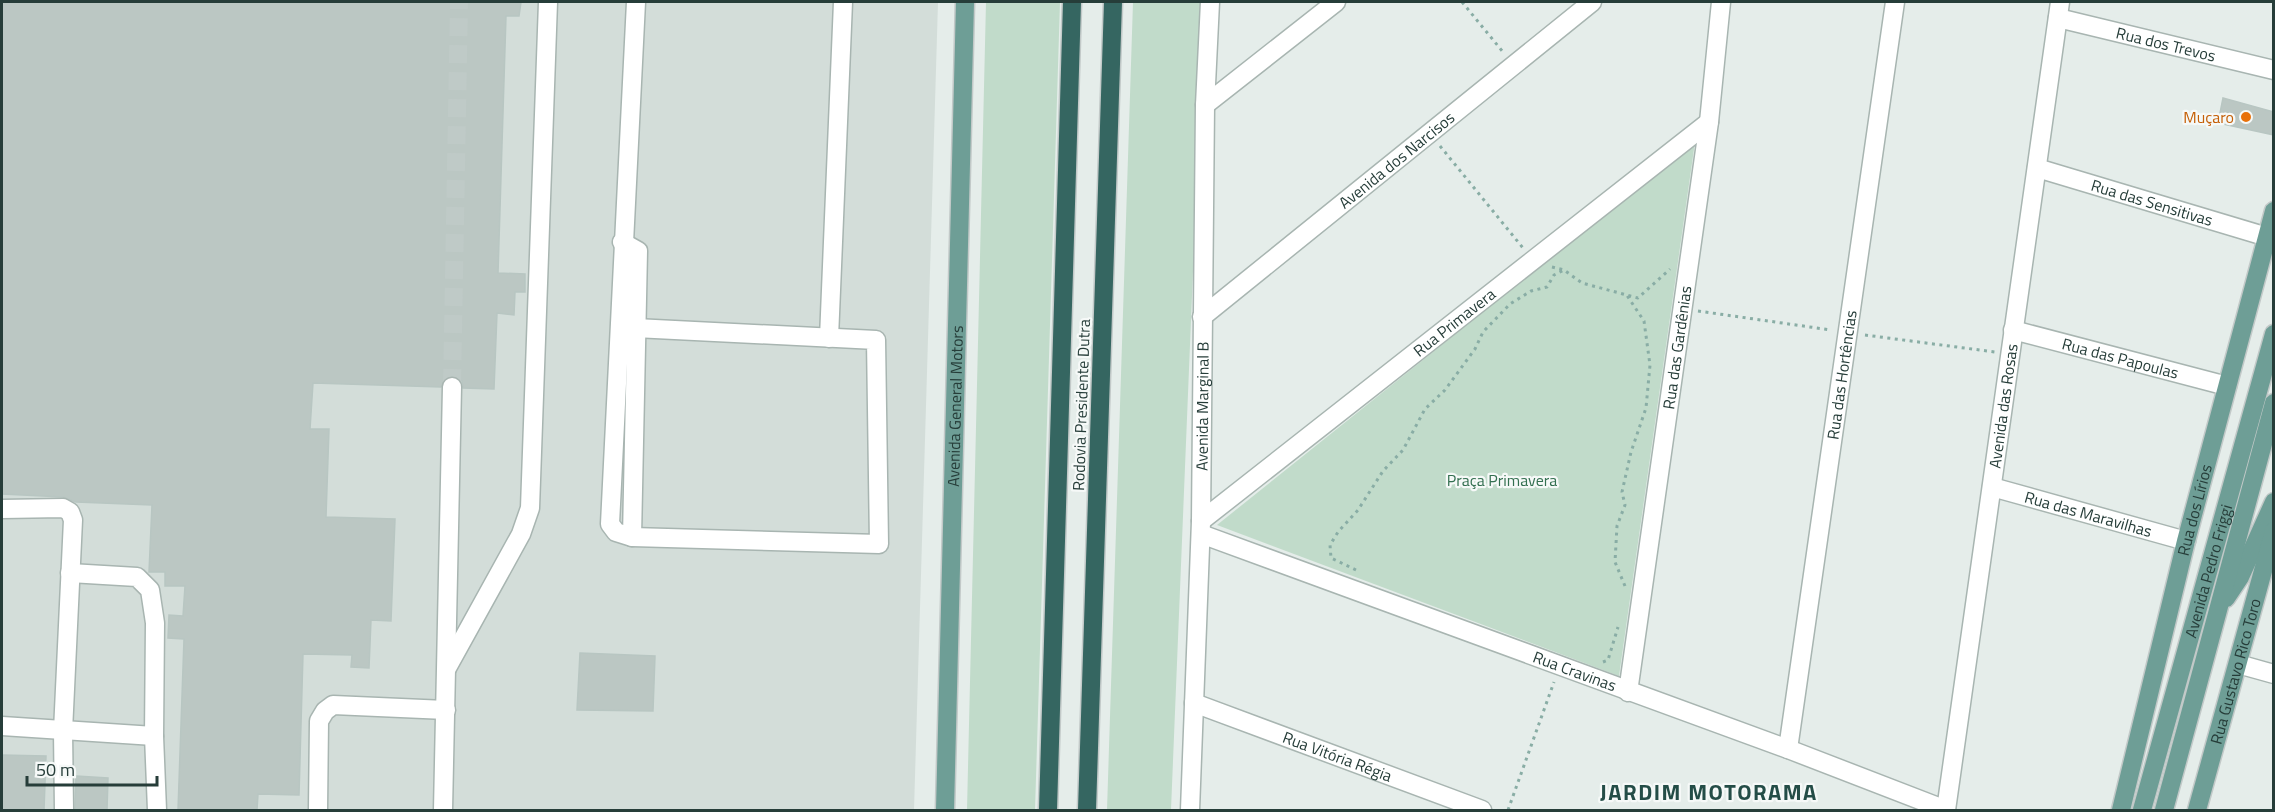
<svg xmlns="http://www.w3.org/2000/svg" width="2275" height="812" viewBox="0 0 2275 812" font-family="'Titillium Web',sans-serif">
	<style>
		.built { fill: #d3ddd9 }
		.green { fill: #c1dbca }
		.building { fill: #bbc7c3; stroke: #b8c6c2; stroke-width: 1.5 }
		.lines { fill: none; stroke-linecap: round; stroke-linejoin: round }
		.minor-tunnel { stroke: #bfcac7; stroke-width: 18; stroke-dasharray: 18 9; stroke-linecap: butt }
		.minor-casing { stroke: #a8b5b1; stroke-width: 21 }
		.major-casing { stroke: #c2c9c8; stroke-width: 21 }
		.highway-casing { stroke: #c2c9c8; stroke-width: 21 }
		.path { stroke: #89ada5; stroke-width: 3; stroke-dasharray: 3 4.5; stroke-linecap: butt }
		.minor { stroke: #fff; stroke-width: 18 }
		.major { stroke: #6e9e96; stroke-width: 18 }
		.highway { stroke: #356661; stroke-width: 18 }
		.food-dot { fill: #e8710a; stroke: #f6f9f8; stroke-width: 2 }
		.labels { text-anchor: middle; stroke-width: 4.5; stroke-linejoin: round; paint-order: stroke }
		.street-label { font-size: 16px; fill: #263d39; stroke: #f6f9f8 }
		.food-label { font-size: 16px; fill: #c56008; stroke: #f6f9f8; text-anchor: end }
		.park-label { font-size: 16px; fill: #347051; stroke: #f6f9f8 }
		.district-label { font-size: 22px; font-weight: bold; letter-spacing: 1.5px; fill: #244d47; stroke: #f6f9f8 }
	</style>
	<rect width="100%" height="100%" fill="#e5edea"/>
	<path class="built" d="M2 2H938L914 810H2Z"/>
	<path class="green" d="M986 2H1060L1035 810H967Z
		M1133 2H1204L1171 810H1107Z
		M1695 142 1619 676 1217 525Z"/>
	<path class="building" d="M2 2H521L519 16H506L498 273 525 274V292H515L514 315 497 313 494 389 463 388 462 381 453 376 446 377 441 387 313 383 310 429H329L326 517 395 519 391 621 371 620 369 668 351 667 352 655 303 654 299 795 258 794 257 810H178L184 639 168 638 169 615 183 616 185 586H165V572H149L152 505 76 502 63 497 2 494Z
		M2223 98 2274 112V135L2218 123Z
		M580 653 655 656 653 711 577 710Z
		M2 755 46 756 44 810H2Z
		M76 776 108 778 107 810H75Z"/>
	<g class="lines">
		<path class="minor-tunnel" d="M452 387 459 2"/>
		<g class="minor-casing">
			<g id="minor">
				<path id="s1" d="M2058 18 2274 70"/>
				<path d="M1205 105 1336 2"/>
				<path id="s2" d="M2037 168 2274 239"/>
				<path d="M622 242 638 251 632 537"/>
				<path id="s3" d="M1202 317 1592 2"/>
				<path d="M635 328 876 340 879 544 632 537 616 532 610 524 636 2"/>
				<path id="s4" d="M2013 330 2227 386"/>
				<path d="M829 338 843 2"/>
				<path id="s5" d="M1992 487 2186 541"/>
				<path d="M2 509 63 508 70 512 73 520 63 731 64 810"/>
				<path id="s6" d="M1201 521 1709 122"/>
				<path id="s7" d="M1201 534 1788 749 1946 810"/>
				<path d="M70 573 137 577 150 590 155 623 154 736 157 810"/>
				<path d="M2238 664 2274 674"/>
				<path d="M447 668 521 534 530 508 548 2"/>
				<path id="s8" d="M1628 692 1709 122 1721 2"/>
				<path id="s9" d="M1194 703 1482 810"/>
				<path d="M2 726 154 736"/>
				<path id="s10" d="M1788 749 1895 2"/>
				<path d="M318 810 319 721 325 711 333 705 446 710"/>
				<path d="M443 810 452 387"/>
				<path id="s11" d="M1190 810 1201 521 1205 105 1210 2"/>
				<path id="s12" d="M1946 810 2060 2"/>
			</g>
		</g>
		<g class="major-casing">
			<g id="major">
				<path d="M2226 598 2240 577 2274 502"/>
				<path id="s13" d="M945 810 965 2"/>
				<path id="s14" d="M2121 810 2186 541 2274 211"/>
				<path id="s15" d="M2142 810 2274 334"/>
				<path d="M2164 810 2274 403"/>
				<path id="s16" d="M2197 810 2274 531"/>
			</g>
		</g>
		<g class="highway-casing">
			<path id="highway" d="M1048 810 1072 2
				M1087 810 1113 2"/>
		</g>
		<path class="path" d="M1462 2 1503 52
			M1440 146 1523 248
			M1552 267 1564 270 1582 283 1638 298 1670 269
			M1698 311 1831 330
			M1865 335 1995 352
			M1356 570 1331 558 1330 545 1338 532 1358 510 1383 471 1403 450 1425 409 1445 390 1475 349 1483 332 1510 304 1531 291 1547 287 1554 275 1564 270
			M1625 586 1615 562 1617 526 1625 505 1622 492 1631 452 1646 408 1650 365 1644 321 1626 294
			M1603 662 1608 660 1618 627
			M1508 810 1554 682"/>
		<use href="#minor" class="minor"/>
		<use href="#major" class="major"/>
		<use href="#highway" class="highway"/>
	</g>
	<circle class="food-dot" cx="2246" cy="117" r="6"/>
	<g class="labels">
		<g class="street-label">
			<text dy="6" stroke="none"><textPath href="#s1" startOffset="111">Rua dos Trevos</textPath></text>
			<text dy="6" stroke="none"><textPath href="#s3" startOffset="250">Avenida dos Narcisos</textPath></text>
			<text dy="6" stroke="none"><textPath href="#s2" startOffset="120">Rua das Sensitivas</textPath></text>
			<text dy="6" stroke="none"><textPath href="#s6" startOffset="322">Rua Primavera</textPath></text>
			<text dy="6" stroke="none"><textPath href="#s8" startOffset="348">Rua das Gardênias</textPath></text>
			<text dy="6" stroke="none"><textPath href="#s4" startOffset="111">Rua das Papoulas</textPath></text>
			<text dy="6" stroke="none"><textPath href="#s10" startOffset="378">Rua das Hortências</textPath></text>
			<text transform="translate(1081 405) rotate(-88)" y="6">Rodovia Presidente Dutra</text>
			<text dy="6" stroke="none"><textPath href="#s13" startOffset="404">Avenida General Motors</textPath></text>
			<text dy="6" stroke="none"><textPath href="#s11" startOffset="404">Avenida Marginal B</textPath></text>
			<text dy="6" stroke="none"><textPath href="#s12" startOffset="408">Avenida das Rosas</textPath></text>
			<text dy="6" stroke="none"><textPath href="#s14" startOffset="309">Rua dos Lírios</textPath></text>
			<text dy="6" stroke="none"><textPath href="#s5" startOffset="100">Rua das Maravilhas</textPath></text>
			<text dy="6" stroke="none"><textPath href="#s15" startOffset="248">Avenida Pedro Friggi</textPath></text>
			<text dy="6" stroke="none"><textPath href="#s16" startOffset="144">Rua Gustavo Rico Toro</textPath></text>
			<text dy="6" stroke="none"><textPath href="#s7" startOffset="398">Rua Cravinas</textPath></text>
			<text dy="6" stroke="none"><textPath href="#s9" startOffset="153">Rua Vitória Régia</textPath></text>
		</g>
		<g class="food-label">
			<text x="2234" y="123">Muçaro</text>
		</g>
		<g class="park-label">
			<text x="1502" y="486">Praça Primavera</text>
		</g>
		<g class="district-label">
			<text x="1709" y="800">JARDIM MOTORAMA</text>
		</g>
	</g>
	<rect width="2275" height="812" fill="none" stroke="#263d39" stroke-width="6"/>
	<path d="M27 776v9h130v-9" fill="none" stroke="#263d39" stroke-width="3"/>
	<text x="36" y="776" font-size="18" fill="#263d39" stroke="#f6f9f8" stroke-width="4.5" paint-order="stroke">50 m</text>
</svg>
